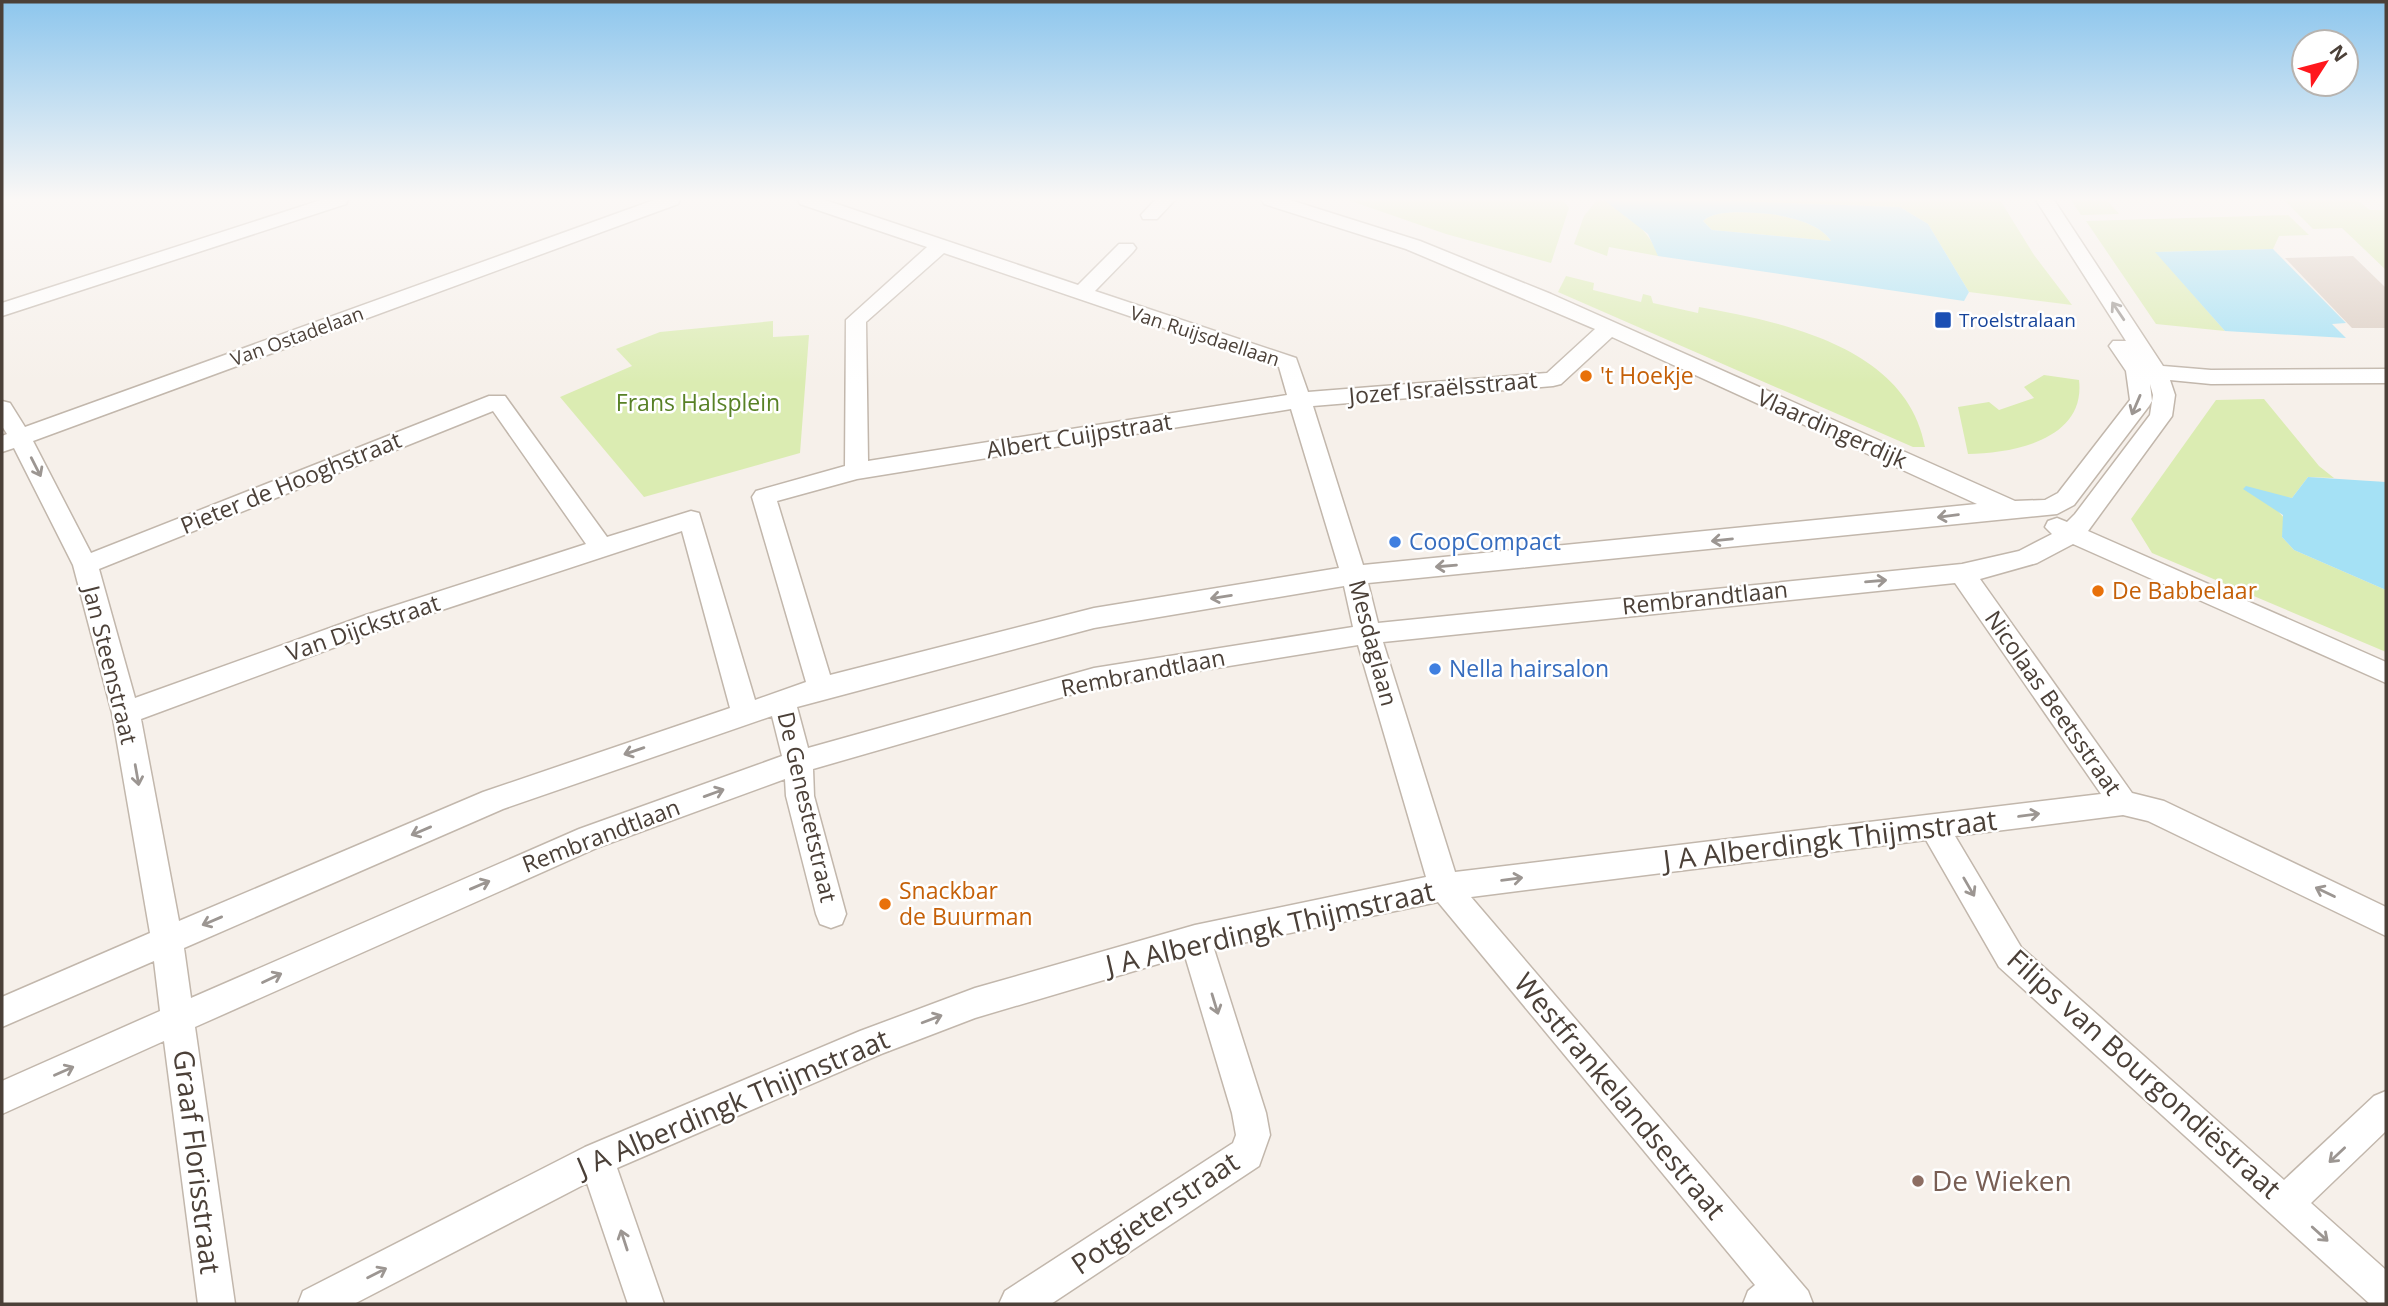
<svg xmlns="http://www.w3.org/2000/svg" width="2388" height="1306" font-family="'Open Sans',sans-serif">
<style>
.green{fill:#dbecb2}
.water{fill:#a5e1f5;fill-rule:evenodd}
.building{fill:#dbcdc2}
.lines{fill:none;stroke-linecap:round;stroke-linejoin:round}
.minor-casing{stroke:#c2b7ac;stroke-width:3}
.minor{fill:#fff;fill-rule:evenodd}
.oneway{stroke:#9c9692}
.transit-dot{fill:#1a4fb4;stroke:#fff;stroke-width:2.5}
.food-dot{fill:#e8710a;stroke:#fff;stroke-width:2.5}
.shop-dot{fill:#3f7fe0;stroke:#fff;stroke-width:2.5}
.education-dot{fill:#8d6e63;stroke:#fff;stroke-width:2.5}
.labels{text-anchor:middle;stroke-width:5;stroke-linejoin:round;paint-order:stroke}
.far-transit-label{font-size:19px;fill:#164399;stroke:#fff;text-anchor:start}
.far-street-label{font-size:19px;fill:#4b4038;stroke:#fff}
.food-label{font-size:23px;fill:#c56008;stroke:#fff;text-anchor:start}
.street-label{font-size:23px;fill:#4b4038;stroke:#fff}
.park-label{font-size:23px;fill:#588126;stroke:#fff}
.shop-label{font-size:23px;fill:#366cbe;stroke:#fff;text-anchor:start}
.near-street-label{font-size:28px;fill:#4b4038;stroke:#fff}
.near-education-label{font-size:28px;fill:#785e54;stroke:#fff;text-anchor:start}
</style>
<rect width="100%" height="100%" fill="#f6f0ea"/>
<path class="green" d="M 1348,200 L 1563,200 L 1569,208 L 1551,263 L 1446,234 Z
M 1597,200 C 1618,200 1654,236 1658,256 L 1609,247 L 1607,256 L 1574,244 L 1584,216 Z
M 1700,200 L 2000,200 L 2034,255 L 2072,305 L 1969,292 L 1928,224 L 1900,207 Z
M 2071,200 L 2107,200 L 2119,214 L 2081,215 Z
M 2284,200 L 2357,200 L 2370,210 L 2386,210 L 2386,270 L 2342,228 L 2313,229 Z
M 1771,214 C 1790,217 1821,224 1831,241 L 1712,230 L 1703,221 C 1716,208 1754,213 1771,214 Z
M 2288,215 L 2309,235 L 2279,236 L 2273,249 L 2156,252 L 2225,331 L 2156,324 L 2086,221 Z
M 1566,276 L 1594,283 L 1593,290 L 1641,302 L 1643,294 L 1651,296 L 1653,303 L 1698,313 L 1699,307 C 1783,322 1907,347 1925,447 L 1913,447 L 1558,292 Z
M 773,321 L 773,337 L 809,335 L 800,453 L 644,497 L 560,397 L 632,366 L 616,349 L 660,332 Z
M 2044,375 L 2079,380 C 2086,440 2013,453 1968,454 L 1958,407 L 1989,402 L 1999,410 L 2034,398 L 2024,387 Z
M 2264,399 L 2319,466 L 2334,478 L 2308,477 L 2292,498 L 2278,496 L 2277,510 L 2285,519 L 2282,537 L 2294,550 L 2386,590 L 2386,652 L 2152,553 L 2131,519 L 2216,400 Z"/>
<path class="water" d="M 1604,200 L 1700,200 L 1900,207 L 1928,224 L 1969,292 L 1964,301 L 1658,256 L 1648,234 ZM 1771,214 C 1790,217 1821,224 1831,241 L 1712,230 L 1703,221 C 1716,208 1754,213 1771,214 Z
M 2273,249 L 2346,323 L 2332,324 L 2346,338 L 2225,331 L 2155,252 Z
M 2308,477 L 2386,482 L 2386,590 L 2294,550 L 2282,537 L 2283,515 L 2243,489 L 2246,486 L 2292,498 Z"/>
<path class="building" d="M 2353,256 L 2386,288 L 2386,328 L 2352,328 L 2285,258 Z"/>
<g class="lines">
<g class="minor-casing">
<path id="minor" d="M 321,200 L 348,200 L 346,204 L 2,316 L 2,303 Z
M 654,200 L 680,200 L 678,204 L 33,441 L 91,553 L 489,396 L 505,396 L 607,537 L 691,511 L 699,513 L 755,700 L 806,682 L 752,497 L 756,491 L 845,466 L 846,320 L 927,247 L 800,204 L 798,200 L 825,200 L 1078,285 L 1119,244 L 1133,244 L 1136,248 L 1133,252 L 1095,291 L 1296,358 L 1308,392 L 1547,373 L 1595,329 L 1406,249 L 1264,204 L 1262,200 L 1290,200 L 1420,241 L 1551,294 L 2015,501 L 2045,500 L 2058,493 L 2130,400 L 2126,371 L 2109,346 L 2113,341 L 2126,341 L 2036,200 L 2054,200 L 2163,366 L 2211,370 L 2386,369 L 2386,383 L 2211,384 L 2170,380 L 2175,395 L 2172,416 L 2088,531 L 2386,662 L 2386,683 L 2073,544 L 2037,563 L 1980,579 L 2132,793 L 2164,801 L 2386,907 L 2386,936 L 2148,821 L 2123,815 L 1955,836 L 2021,947 L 2284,1180 L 2374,1096 L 2386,1091 L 2386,1131 L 2311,1203 L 2386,1270 L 2386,1304 L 2370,1304 L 1999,967 L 1926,840 L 1471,897 L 1808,1291 L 1813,1304 L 1743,1304 L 1748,1291 L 1755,1285 L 1438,902 L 1214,949 L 1266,1113 L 1270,1135 L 1259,1166 L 1051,1304 L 999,1304 L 1005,1291 L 1233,1143 L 1236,1135 L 1232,1113 L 1185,956 L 975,1018 L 881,1054 L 617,1168 L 664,1304 L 628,1304 L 587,1183 L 354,1304 L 298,1304 L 303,1291 L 585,1147 L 860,1031 L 975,988 L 1195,925 L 1426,877 L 1358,645 L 1094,688 L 813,769 L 814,796 L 846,914 L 842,924 L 831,928 L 820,924 L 816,914 L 786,796 L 785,779 L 599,847 L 195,1027 L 235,1304 L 198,1304 L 164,1041 L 2,1114 L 2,1081 L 160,1011 L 154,961 L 2,1027 L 2,997 L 150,933 L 112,713 L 73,565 L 14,448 L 2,452 L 2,436 L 7,434 L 2,426 L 2,401 L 10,403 L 25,427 ZM 944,253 L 1279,367 L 1287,395 L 868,461 L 866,322 ZM 1612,337 L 1977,504 L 1363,565 L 1313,406 L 1553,386 L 1561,384 ZM 2150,384 L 2153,395 L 2150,415 L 2075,514 L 2067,522 L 2057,518 L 2048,521 L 2045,527 L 2052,534 L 2019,551 L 1962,564 L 1378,623 L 1368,583 L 2057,514 L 2074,505 L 2149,406 L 2152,401 ZM 1291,409 L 1339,568 L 1094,608 L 830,675 L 777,501 L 857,479 ZM 493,411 L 586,544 L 366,615 L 135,698 L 99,569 ZM 682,531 L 730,708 L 483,792 L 179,921 L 141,719 L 384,629 ZM 1955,583 L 2101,794 L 1455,872 L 1383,642 ZM 1344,586 L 1353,627 L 1094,668 L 808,748 L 797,707 L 1094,628 ZM 772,716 L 782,756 L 579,829 L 191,998 L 184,948 L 503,809 Z
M 1155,200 L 1175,200 L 1157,219 L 1143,219 L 1141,215 Z"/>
</g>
<use href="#minor" class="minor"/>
</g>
<defs><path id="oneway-shaft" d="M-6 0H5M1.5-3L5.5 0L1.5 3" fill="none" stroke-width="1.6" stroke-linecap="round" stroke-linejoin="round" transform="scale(1.75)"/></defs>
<g class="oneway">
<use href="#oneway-shaft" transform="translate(2118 311) rotate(-124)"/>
<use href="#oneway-shaft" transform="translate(2136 405) rotate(113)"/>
<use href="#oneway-shaft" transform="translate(36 467) rotate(63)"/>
<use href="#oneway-shaft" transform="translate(1948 516) rotate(173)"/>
<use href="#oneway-shaft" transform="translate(1722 540) rotate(174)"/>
<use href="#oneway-shaft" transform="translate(1446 566) rotate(175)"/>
<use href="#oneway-shaft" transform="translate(1876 581) rotate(-5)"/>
<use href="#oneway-shaft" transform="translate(1221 597) rotate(171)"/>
<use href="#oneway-shaft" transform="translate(634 751) rotate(161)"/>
<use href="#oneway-shaft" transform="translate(137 775) rotate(80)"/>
<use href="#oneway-shaft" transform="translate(714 793) rotate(-20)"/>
<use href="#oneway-shaft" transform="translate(2029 815) rotate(-8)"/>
<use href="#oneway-shaft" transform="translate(421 831) rotate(157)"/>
<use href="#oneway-shaft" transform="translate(1512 879) rotate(-7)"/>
<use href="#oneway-shaft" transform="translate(480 885) rotate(-23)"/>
<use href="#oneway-shaft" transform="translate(1969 887) rotate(60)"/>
<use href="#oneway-shaft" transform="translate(2325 892) rotate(-154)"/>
<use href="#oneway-shaft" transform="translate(212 921) rotate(157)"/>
<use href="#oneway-shaft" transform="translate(272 978) rotate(-25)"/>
<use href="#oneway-shaft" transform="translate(1215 1004) rotate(73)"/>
<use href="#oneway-shaft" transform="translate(932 1019) rotate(-21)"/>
<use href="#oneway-shaft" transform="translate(64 1071) rotate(-24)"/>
<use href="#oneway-shaft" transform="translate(2337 1155) rotate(137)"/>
<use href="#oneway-shaft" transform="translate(2320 1234) rotate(42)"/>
<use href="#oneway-shaft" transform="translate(624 1240) rotate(-108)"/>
<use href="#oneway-shaft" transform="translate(377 1273) rotate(-27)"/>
</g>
<linearGradient id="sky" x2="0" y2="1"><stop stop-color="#8dc6ed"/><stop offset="0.52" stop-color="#fbf8f6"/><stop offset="1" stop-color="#fbf8f6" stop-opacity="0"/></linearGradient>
<rect width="2388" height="383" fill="url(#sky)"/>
<rect class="transit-dot" x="1934" y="311" width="18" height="18" rx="3.5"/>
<g class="food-dot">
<circle cx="1586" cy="376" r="7"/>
<circle cx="2098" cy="591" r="7"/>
<circle cx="885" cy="904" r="7"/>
</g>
<g class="shop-dot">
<circle cx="1395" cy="542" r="7"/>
<circle cx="1435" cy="669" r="7"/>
</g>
<circle class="education-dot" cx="1918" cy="1181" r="7"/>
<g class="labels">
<g class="far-transit-label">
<text x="1959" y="327">Troelstralaan</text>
</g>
<g class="far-street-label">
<text transform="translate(297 336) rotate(-20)" y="7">Van Ostadelaan</text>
<text transform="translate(1205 336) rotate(18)" y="7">Van Ruijsdaellaan</text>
</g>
<g class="food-label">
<text x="1600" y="384">'t Hoekje</text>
<text x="2112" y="599">De Babbelaar</text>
<text x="899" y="899">Snackbar<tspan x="899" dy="26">de Buurman</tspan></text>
</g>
<g class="street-label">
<text transform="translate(1443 388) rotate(-5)" y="8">Jozef Israëlsstraat</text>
<text transform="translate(1832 429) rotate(24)" y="8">Vlaardingerdijk</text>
<text transform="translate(1079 436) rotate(-9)" y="8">Albert Cuijpstraat</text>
<text transform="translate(291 483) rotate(-22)" y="8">Pieter de Hooghstraat</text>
<text transform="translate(1705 598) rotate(-6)" y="8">Rembrandtlaan</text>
<text transform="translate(363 628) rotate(-19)" y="8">Van Dijckstraat</text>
<text transform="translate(1373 643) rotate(75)" y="8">Mesdaglaan</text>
<text transform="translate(110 665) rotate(76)" y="8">Jan Steenstraat</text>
<text transform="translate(1143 673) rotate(-11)" y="8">Rembrandtlaan</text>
<text transform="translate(2053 703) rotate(55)" y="8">Nicolaas Beetsstraat</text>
<text transform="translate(807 807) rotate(77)" y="8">De Genestetstraat</text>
<text transform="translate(601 836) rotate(-21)" y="8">Rembrandtlaan</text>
</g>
<g class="park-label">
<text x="698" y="411">Frans Halsplein</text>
</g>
<g class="shop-label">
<text x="1409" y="550">CoopCompact</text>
<text x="1449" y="677">Nella hairsalon</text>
</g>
<g class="near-street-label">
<text transform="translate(1830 840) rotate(-7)" y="10">J A Alberdingk Thijmstraat</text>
<text transform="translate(1270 928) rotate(-13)" y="10">J A Alberdingk Thijmstraat</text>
<text transform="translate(2144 1074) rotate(42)" y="10">Filips van Bourgondiëstraat</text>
<text transform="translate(1620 1096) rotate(50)" y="10">Westfrankelandsestraat</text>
<text transform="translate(733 1103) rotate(-23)" y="10">J A Alberdingk Thijmstraat</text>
<text transform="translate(197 1162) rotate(83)" y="10">Graaf Florisstraat</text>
<text transform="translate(1155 1213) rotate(-34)" y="10">Potgieterstraat</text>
</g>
<g class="near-education-label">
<text x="1932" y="1191">De Wieken</text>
</g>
</g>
<rect width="2388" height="1306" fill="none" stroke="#4b4038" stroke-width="7"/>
<g transform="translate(2325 63) rotate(54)"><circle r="33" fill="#ffffff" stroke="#b7b3af" stroke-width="2"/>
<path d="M0-5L12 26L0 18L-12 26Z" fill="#ff181d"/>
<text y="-10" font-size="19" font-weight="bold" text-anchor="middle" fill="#4b4038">N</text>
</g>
</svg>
